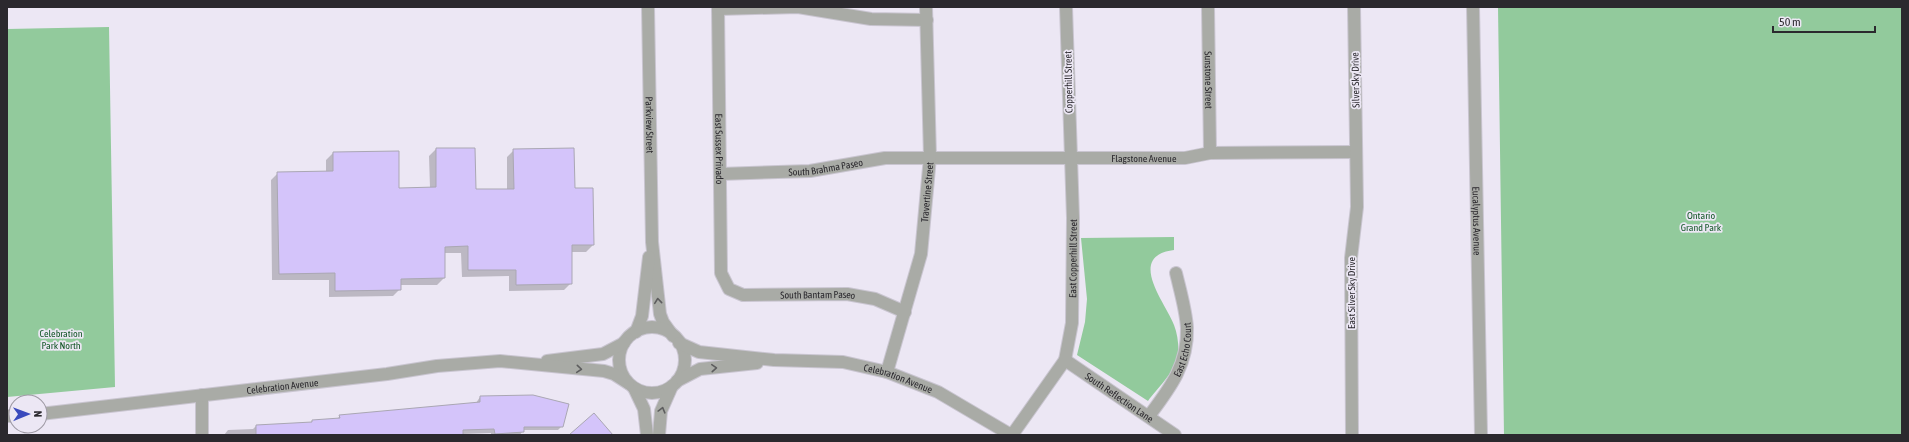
<svg xmlns="http://www.w3.org/2000/svg" width="1909" height="442" font-family="'Asap Condensed',sans-serif">
<style>
.green{fill:#92ca9c}
.shadow{fill:#0003}
.building{fill:#d4c4fa;stroke:#aaa7b3}
.lines{fill:none;stroke-linecap:round;stroke-linejoin:round}
.minor-casing{stroke:#c9c5d0;stroke-width:14}
.tertiary-casing{stroke:#c9c5d0;stroke-width:14}
.minor{stroke:#a9aba6;stroke-width:12}
.tertiary{stroke:#a9aba6;stroke-width:12}
.oneway{stroke:#5d5d5e}
.labels{text-anchor:middle;stroke-width:3.5;stroke-linejoin:round;paint-order:stroke}
.street-label{font-size:10px;fill:#2b292e;stroke:#ece7f4}
.park-label{font-size:10px;fill:#155829;stroke:#ece7f4}
</style>
<rect width="100%" height="100%" fill="#ece7f4"/>
<path class="green" d="M 1498,7 L 1902,7 L 1902,435 L 1504,435 Z
M 109,27 L 115,387 L 7,397 L 7,29 Z
M 1174,237 L 1174,250 C 1126,256 1165,302 1174,325 C 1178,335 1179,347 1178,358 C 1175,371 1156,390 1148,401 L 1077,355 L 1085,322 L 1087,299 L 1081,238 Z"/>
<path class="shadow" d="M 436,149 L 475,190 L 507,190 L 507,157 L 514,150 L 574,189 L 593,245 L 586,252 L 571,252 L 571,283 L 564,290 L 509,291 L 509,276 L 462,277 L 461,253 L 444,253 L 444,278 L 437,285 L 400,285 L 400,289 L 393,296 L 329,297 L 329,280 L 272,280 L 271,180 L 278,173 L 326,172 L 326,160 L 333,153 L 398,189 L 430,188 L 429,156 Z
M 480,397 L 562,426 L 558,430 L 523,430 L 520,435 L 491,435 L 491,433 L 462,434 L 462,435 L 224,435 L 228,430 L 253,429 L 256,426 L 310,423 L 312,421 L 337,419 L 340,416 L 476,403 Z"/>
<path class="building" d="M 436,148 L 475,148 L 476,189 L 514,189 L 513,149 L 574,148 L 575,188 L 593,188 L 594,245 L 572,245 L 572,284 L 516,285 L 516,270 L 468,270 L 468,246 L 445,247 L 445,278 L 401,279 L 401,290 L 335,291 L 335,273 L 279,274 L 277,172 L 333,171 L 333,152 L 399,151 L 399,188 L 436,187 Z
M 533,395 L 569,404 L 563,427 L 524,427 L 524,432 L 495,434 L 494,429 L 463,430 L 463,435 L 256,435 L 256,425 L 312,422 L 312,420 L 340,418 L 339,415 L 480,402 L 480,396 Z
M 594,413 L 613,435 L 569,435 Z"/>
<g class="lines">
<g class="minor-casing">
<g id="minor">
<path id="s1" d="M 718,7 L 721,273 L 729,289 L 743,295 L 847,294 L 875,299 L 905,312"/>
<path id="s2" d="M 1208,7 L 1210,153"/>
<path d="M 718,9 L 798,7 L 871,19 L 927,20"/>
<path id="s3" d="M 720,174 L 810,171 L 885,158 L 1185,158 L 1210,153 L 1356,152"/>
<path id="s4" d="M 1065,360 L 1175,435"/>
<path id="s5" d="M 887,372 L 921,254 L 930,157 L 926,7"/>
<path d="M 202,395 L 202,435"/>
<path id="s6" d="M 1149,416 C 1170,388 1188,365 1187,328 C 1186,310 1180,290 1176,273"/>
<path id="s7" d="M 1012,435 L 1065,360 L 1072,323 L 1073,218 L 1066,7"/>
<path d="M 1352,435 L 1351,258 L 1357,207 L 1354,7"/>
</g>
</g>
<g class="tertiary-casing">
<g id="tertiary">
<path id="s8" d="M 648,7 L 652,242 L 660,314 L 663,322 L 673,336"/>
<path id="s9" d="M 1473,7 L 1481,435"/>
<circle cx="652" cy="360" r="33"/>
<path d="M 636,332 L 642,316 L 649,257"/>
<path id="s10" d="M 679,343 L 699,352 L 774,360 L 843,362 L 887,372 L 938,392 L 1011,435"/>
<path d="M 547,361 L 603,354 L 624,343"/>
<path d="M 677,381 L 700,369 L 757,363"/>
<path d="M 634,388 L 644,409 L 647,435"/>
<path id="s11" d="M 40,414 L 387,374 L 437,366 L 500,361 L 604,371 L 614,374 L 628,383"/>
<path d="M 7,416 L 16,416"/>
<path d="M 659,435 L 661,411 L 672,386"/>
</g>
</g>
<use href="#minor" class="minor"/>
<use href="#tertiary" class="tertiary"/>
</g>
<defs><path id="oneway-chevron" d="M-2-3.5L2.5 0L-2 3.5" fill="none" stroke-width="1.6" stroke-linecap="round" stroke-linejoin="round"/></defs>
<g class="oneway">
<use href="#oneway-chevron" transform="translate(658 301) rotate(-96)"/>
<use href="#oneway-chevron" transform="translate(714 368) rotate(-4)"/>
<use href="#oneway-chevron" transform="translate(579 369) rotate(5)"/>
<use href="#oneway-chevron" transform="translate(662 410) rotate(-75)"/>
</g>
<g class="labels">
<g class="street-label">
<text dy="4" stroke="none"><textPath href="#s2" startOffset="73">Sunstone Street</textPath></text>
<text transform="translate(1355 80) rotate(-91)" y="4">Silver Sky Drive</text>
<text transform="translate(1068 82) rotate(-91)" y="4">Copperhill Street</text>
<text dy="4" stroke="none"><textPath href="#s8" startOffset="118">Parkview Street</textPath></text>
<text dy="4" stroke="none"><textPath href="#s1" startOffset="142">East Sussex Privado</textPath></text>
<text dy="4" stroke="none"><textPath href="#s3" startOffset="425">Flagstone Avenue</textPath></text>
<text dy="4" stroke="none"><textPath href="#s3" startOffset="106">South Brahma Paseo</textPath></text>
<text dy="4" stroke="none"><textPath href="#s5" startOffset="185">Travertine Street</textPath></text>
<text dy="4" stroke="none"><textPath href="#s9" startOffset="214">Eucalyptus Avenue</textPath></text>
<text dy="4" stroke="none"><textPath href="#s7" startOffset="194">East Copperhill Street</textPath></text>
<text transform="translate(1351 293) rotate(-90)" y="4">East Silver Sky Drive</text>
<text dy="4" stroke="none"><textPath href="#s1" startOffset="374">South Bantam Paseo</textPath></text>
<text dy="4" stroke="none"><textPath href="#s6" startOffset="76">East Echo Court</textPath></text>
<text dy="4" stroke="none"><textPath href="#s10" startOffset="224">Celebration Avenue</textPath></text>
<text dy="4" stroke="none"><textPath href="#s11" startOffset="244">Celebration Avenue</textPath></text>
<text dy="4" stroke="none"><textPath href="#s4" startOffset="66">South Reflection Lane</textPath></text>
</g>
<g class="park-label">
<text x="1701" y="219">Ontario<tspan x="1701" dy="12">Grand Park</tspan></text>
<text x="61" y="337">Celebration<tspan x="61" dy="12">Park North</tspan></text>
</g>
</g>
<rect width="1909" height="442" fill="none" stroke="#2b292e" stroke-width="16"/>
<g transform="translate(28 414) rotate(89)"><circle r="19" fill="#ece7f4" stroke="#9f9ba5"/>
<path d="M0-3L7 15L0 10L-7 15Z" fill="#3a4abd"/>
<text y="-6" font-size="11" font-weight="bold" text-anchor="middle" fill="#2b292e">N</text>
</g>
<path d="M1773 26v6h102v-6" fill="none" stroke="#2b292e" stroke-width="2"/>
<text x="1779" y="26" font-size="12" fill="#2b292e" stroke="#ece7f4" stroke-width="3" paint-order="stroke">50 m</text>
</svg>
